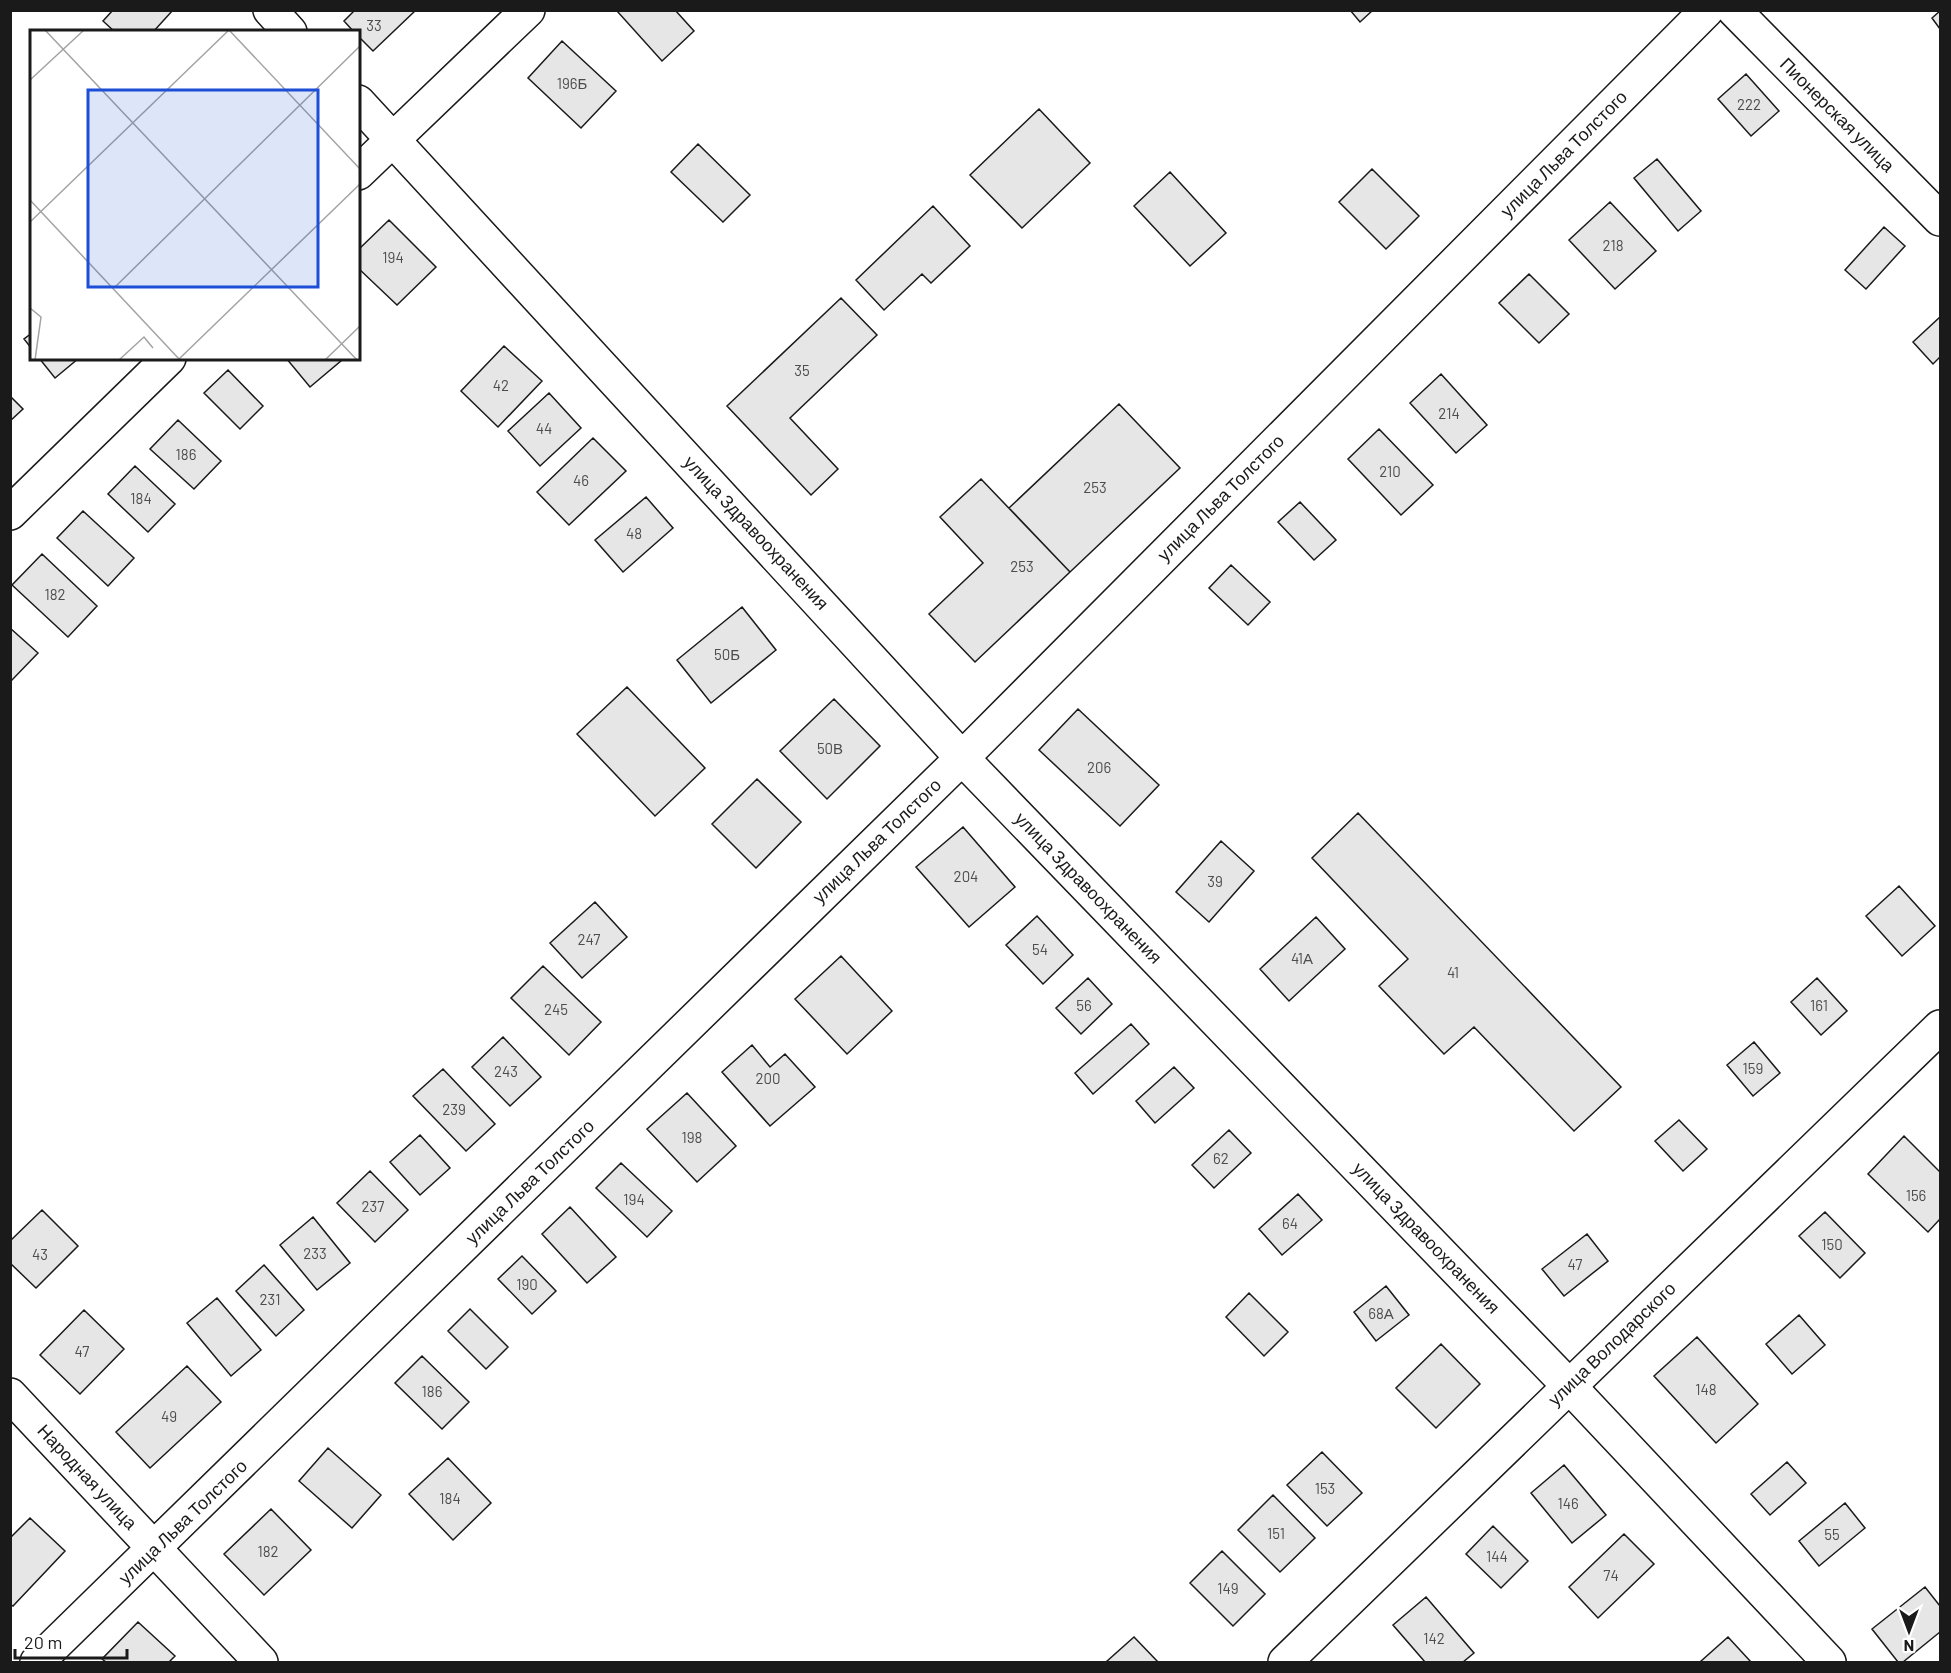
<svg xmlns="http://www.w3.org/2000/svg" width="1951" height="1673" font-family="Barlow,sans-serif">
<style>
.building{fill:#e6e6e6;stroke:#1a1a1a;stroke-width:1.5}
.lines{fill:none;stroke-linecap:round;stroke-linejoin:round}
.street-casing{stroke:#1a1a1a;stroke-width:36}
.secondary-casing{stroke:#1a1a1a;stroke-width:36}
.street{stroke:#fff;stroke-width:33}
.secondary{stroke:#fff;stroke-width:33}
.labels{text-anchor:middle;stroke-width:4.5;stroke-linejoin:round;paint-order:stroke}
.number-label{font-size:15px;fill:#4d4d4d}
.street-label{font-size:18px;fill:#1a1a1a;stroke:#fff}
.inset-road{fill:none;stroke:#a3a3a3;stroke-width:1.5}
.view{fill:#1d4ed8;fill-opacity:0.15;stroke:#1d4ed8;stroke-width:3}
.inset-edge{fill:none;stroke:#1a1a1a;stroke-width:3}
</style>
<rect width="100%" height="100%" fill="#fff"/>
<path class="building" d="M 113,10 L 173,10 L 153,32 L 115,32 L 103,21 Z
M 355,10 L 416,10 L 373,51 L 358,36 L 358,32 L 354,32 L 344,21 Z
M 675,10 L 694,31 L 662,61 L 617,11 Z
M 1350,10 L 1373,10 L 1360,22 Z
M 1940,11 L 1940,29 L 1932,18 Z
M 562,41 L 616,91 L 581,128 L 528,78 Z
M 1746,74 L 1779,111 L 1751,136 L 1718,99 Z
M 1039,109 L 1090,163 L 1022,228 L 970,175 Z
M 698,144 L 750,195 L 723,222 L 671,172 Z
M 1657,159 L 1701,211 L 1678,231 L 1634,178 Z
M 1372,169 L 1419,216 L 1386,249 L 1339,202 Z
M 1170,172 L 1226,233 L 1190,266 L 1134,206 Z
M 1610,202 L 1656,251 L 1615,289 L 1569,240 Z
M 933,206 L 970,246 L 931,283 L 922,274 L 884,310 L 856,280 Z
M 389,220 L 436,267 L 397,305 L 358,268 L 358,250 Z
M 1884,227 L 1905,246 L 1866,289 L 1845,270 Z
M 1529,274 L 1569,314 L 1539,343 L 1499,303 Z
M 841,298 L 877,335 L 790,418 L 838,469 L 811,495 L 727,406 Z
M 1940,317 L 1940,357 L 1933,364 L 1913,342 Z
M 32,333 L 32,349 L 24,339 Z
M 504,346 L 542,381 L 498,427 L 461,391 Z
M 39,358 L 79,358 L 55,378 Z
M 286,358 L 341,358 L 342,360 L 310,387 Z
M 228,370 L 263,406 L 240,429 L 204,393 Z
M 1441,374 L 1487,425 L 1456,453 L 1410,403 Z
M 549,393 L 581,428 L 540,466 L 508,431 Z
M 10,396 L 23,409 L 10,421 Z
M 1119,404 L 1180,468 L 1070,572 L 1009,508 Z
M 178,420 L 221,461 L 194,489 L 150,449 Z
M 1379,429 L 1433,485 L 1401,515 L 1348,459 Z
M 593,438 L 626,471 L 569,525 L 537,492 Z
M 135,466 L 175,504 L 148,532 L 108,494 Z
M 981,479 L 1070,572 L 975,662 L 929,614 L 983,563 L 940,517 Z
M 646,497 L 673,528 L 623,572 L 595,540 Z
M 1300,502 L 1336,540 L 1314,560 L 1278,522 Z
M 83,511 L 134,558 L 108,586 L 57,538 Z
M 42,554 L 97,606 L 68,637 L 12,585 Z
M 1231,565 L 1270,602 L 1248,625 L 1209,588 Z
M 742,607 L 776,650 L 711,703 L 677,660 Z
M 10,628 L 38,653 L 12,680 L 10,678 Z
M 627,687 L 705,768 L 655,816 L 577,734 Z
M 834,699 L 880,746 L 827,799 L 780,751 Z
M 1078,709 L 1159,785 L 1120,826 L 1039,750 Z
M 757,779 L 801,822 L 756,868 L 712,824 Z
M 1358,813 L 1621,1087 L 1574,1131 L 1474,1027 L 1444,1054 L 1379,986 L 1408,959 L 1312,858 Z
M 963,827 L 1015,887 L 969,927 L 916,867 Z
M 1221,841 L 1254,871 L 1209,922 L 1176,892 Z
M 1899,886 L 1935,926 L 1902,956 L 1866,916 Z
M 595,902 L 627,937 L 582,978 L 550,943 Z
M 1037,916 L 1073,955 L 1043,984 L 1006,945 Z
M 1316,917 L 1345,949 L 1289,1001 L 1260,969 Z
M 841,956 L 892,1011 L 847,1054 L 795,999 Z
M 543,966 L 601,1022 L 569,1055 L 511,998 Z
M 1088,978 L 1112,1004 L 1081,1034 L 1056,1008 Z
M 1817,978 L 1847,1011 L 1821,1035 L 1791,1002 Z
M 1131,1024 L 1149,1044 L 1093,1094 L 1075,1073 Z
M 503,1037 L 541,1077 L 510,1106 L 472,1067 Z
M 1754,1042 L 1780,1073 L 1753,1096 L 1727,1065 Z
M 752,1045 L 770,1067 L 785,1054 L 815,1087 L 770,1126 L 722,1072 Z
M 1174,1067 L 1194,1088 L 1155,1123 L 1136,1101 Z
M 443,1069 L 495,1124 L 466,1151 L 413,1096 Z
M 687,1093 L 736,1146 L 697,1182 L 647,1129 Z
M 1679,1120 L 1707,1149 L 1683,1171 L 1655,1141 Z
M 1229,1130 L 1251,1153 L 1214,1188 L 1192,1165 Z
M 420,1135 L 450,1168 L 420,1195 L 390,1162 Z
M 1904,1136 L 1940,1172 L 1940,1219 L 1928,1232 L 1868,1174 Z
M 621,1163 L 672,1211 L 647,1237 L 596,1188 Z
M 370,1171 L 408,1210 L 375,1242 L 337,1203 Z
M 1298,1194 L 1322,1220 L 1282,1255 L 1259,1229 Z
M 570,1207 L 616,1257 L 587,1283 L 542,1234 Z
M 42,1210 L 78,1246 L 36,1288 L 10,1263 L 10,1241 Z
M 1825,1212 L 1865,1253 L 1840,1278 L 1799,1236 Z
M 313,1217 L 350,1263 L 317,1290 L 280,1245 Z
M 1587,1234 L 1608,1261 L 1564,1296 L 1542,1269 Z
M 522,1256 L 556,1291 L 532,1314 L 498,1279 Z
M 264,1265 L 304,1310 L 276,1336 L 236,1291 Z
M 1386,1286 L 1409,1315 L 1376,1341 L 1354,1312 Z
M 1249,1293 L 1288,1332 L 1264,1356 L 1226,1317 Z
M 217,1298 L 261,1350 L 231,1376 L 187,1323 Z
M 470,1309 L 508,1347 L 486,1369 L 448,1331 Z
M 84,1310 L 124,1349 L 80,1394 L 40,1355 Z
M 1799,1315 L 1825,1345 L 1792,1374 L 1766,1344 Z
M 1697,1337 L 1758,1404 L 1716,1443 L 1654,1376 Z
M 1441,1344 L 1480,1384 L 1436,1428 L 1396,1388 Z
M 422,1356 L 469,1402 L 442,1429 L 395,1383 Z
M 187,1366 L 221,1402 L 150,1468 L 116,1432 Z
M 328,1448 L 381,1495 L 352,1528 L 299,1481 Z
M 1322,1452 L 1362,1493 L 1327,1526 L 1287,1485 Z
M 448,1458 L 491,1503 L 453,1540 L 409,1494 Z
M 1787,1462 L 1806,1483 L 1770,1515 L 1751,1494 Z
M 1564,1465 L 1606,1515 L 1572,1543 L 1531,1493 Z
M 1273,1495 L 1315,1538 L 1280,1572 L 1238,1530 Z
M 1845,1503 L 1865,1528 L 1819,1566 L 1799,1541 Z
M 271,1509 L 311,1550 L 264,1595 L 224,1554 Z
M 30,1518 L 65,1551 L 13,1606 L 10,1604 L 10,1538 Z
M 1493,1526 L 1528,1561 L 1501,1588 L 1466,1554 Z
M 1624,1534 L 1654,1564 L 1598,1618 L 1569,1587 Z
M 1222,1551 L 1265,1594 L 1233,1626 L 1190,1583 Z
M 1925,1587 L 1940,1606 L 1940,1632 L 1903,1662 L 1898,1662 L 1872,1629 Z
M 1426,1597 L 1474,1653 L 1463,1662 L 1425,1662 L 1393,1625 Z
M 138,1622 L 175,1656 L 169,1662 L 106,1662 L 102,1659 Z
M 1134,1637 L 1158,1662 L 1106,1662 Z
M 1728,1637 L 1751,1662 L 1700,1662 Z"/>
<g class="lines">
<g class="street-casing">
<path id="street" d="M 270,10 L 290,32
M 1734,10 L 1940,219
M 358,102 L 962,758 L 1569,1386 L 1829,1662
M 358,173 L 528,10
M 10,513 L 169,358
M 10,1395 L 261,1662
M 37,1662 L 962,758 L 1707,10"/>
</g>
<g class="secondary-casing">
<path id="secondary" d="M 1285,1662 L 1940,1027"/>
</g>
<use href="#street" class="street"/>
<use href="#secondary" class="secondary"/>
</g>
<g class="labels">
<g class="number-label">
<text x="374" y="31">33</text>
<text x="572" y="89">196Б</text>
<text x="1749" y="110">222</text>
<text x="1613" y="251">218</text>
<text x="393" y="263">194</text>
<text x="802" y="376">35</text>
<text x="501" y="391">42</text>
<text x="1449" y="419">214</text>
<text x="544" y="434">44</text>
<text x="186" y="460">186</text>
<text x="1390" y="477">210</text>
<text x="581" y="486">46</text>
<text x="1095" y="493">253</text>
<text x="141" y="504">184</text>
<text x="634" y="539">48</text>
<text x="1022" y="572">253</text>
<text x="55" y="600">182</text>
<text x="727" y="660">50Б</text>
<text x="830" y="754">50В</text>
<text x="1099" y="773">206</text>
<text x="966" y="882">204</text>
<text x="1215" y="887">39</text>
<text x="589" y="945">247</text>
<text x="1040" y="955">54</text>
<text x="1302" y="964">41А</text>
<text x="1453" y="978">41</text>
<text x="1084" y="1011">56</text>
<text x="1819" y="1011">161</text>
<text x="556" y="1015">245</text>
<text x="1753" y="1074">159</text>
<text x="506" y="1077">243</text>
<text x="768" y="1084">200</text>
<text x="454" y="1115">239</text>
<text x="692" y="1143">198</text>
<text x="1221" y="1164">62</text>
<text x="1916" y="1201">156</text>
<text x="634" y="1205">194</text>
<text x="373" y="1212">237</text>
<text x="1290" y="1229">64</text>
<text x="1832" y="1250">150</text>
<text x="315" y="1259">233</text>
<text x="40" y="1260">43</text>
<text x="1575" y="1270">47</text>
<text x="527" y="1290">190</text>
<text x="270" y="1305">231</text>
<text x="1381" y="1319">68А</text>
<text x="82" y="1357">47</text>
<text x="1706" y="1395">148</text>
<text x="432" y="1397">186</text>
<text x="169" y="1422">49</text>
<text x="1325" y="1494">153</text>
<text x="450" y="1504">184</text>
<text x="1568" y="1509">146</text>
<text x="1276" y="1539">151</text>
<text x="1832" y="1540">55</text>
<text x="268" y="1557">182</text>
<text x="1497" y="1562">144</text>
<text x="1611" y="1581">74</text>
<text x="1228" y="1594">149</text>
<text x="1434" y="1644">142</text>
</g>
<g class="street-label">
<text transform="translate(1837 115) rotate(45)" y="6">Пионерская улица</text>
<text transform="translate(1564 154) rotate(-45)" y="6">улица Льва Толстого</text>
<text transform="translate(1221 498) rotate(-45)" y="6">улица Льва Толстого</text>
<text transform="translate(756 533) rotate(47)" y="6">улица Здравоохранения</text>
<text transform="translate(877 841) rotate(-44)" y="6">улица Льва Толстого</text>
<text transform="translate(1088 888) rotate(46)" y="6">улица Здравоохранения</text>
<text transform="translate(530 1182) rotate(-44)" y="6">улица Льва Толстого</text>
<text transform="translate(1426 1238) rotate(46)" y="6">улица Здравоохранения</text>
<text transform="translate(1612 1344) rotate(-44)" y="6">улица Володарского</text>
<text transform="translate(87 1477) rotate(47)" y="6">Народная улица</text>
<text transform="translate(183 1522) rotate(-44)" y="6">улица Льва Толстого</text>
</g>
</g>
<g transform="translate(30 30)">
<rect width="330" height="330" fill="#fff"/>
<path class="inset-road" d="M 15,0 L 327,330M 199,0 L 330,139M 0,50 L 54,0M 0,170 L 150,330M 0,192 L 199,0M 85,257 L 330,16M 0,278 L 11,287 L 5,330M 89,330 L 114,307 L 123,318M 148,330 L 330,154M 295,330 L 330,296"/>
<path class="view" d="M 58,60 L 288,60 L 288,257 L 58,257 Z"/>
<rect width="330" height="330" class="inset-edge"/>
</g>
<rect width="1951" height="1673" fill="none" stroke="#1a1a1a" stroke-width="24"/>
<g transform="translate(1909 1631) rotate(180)" stroke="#ffffff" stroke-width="4.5" paint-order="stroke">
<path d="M0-4.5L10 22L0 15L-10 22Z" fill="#1a1a1a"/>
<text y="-9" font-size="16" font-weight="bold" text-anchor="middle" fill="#1a1a1a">N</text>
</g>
<path d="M15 1649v9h112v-9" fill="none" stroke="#1a1a1a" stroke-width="3"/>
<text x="24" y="1649" font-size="18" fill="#1a1a1a" stroke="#ffffff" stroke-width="4.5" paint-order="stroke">20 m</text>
</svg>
